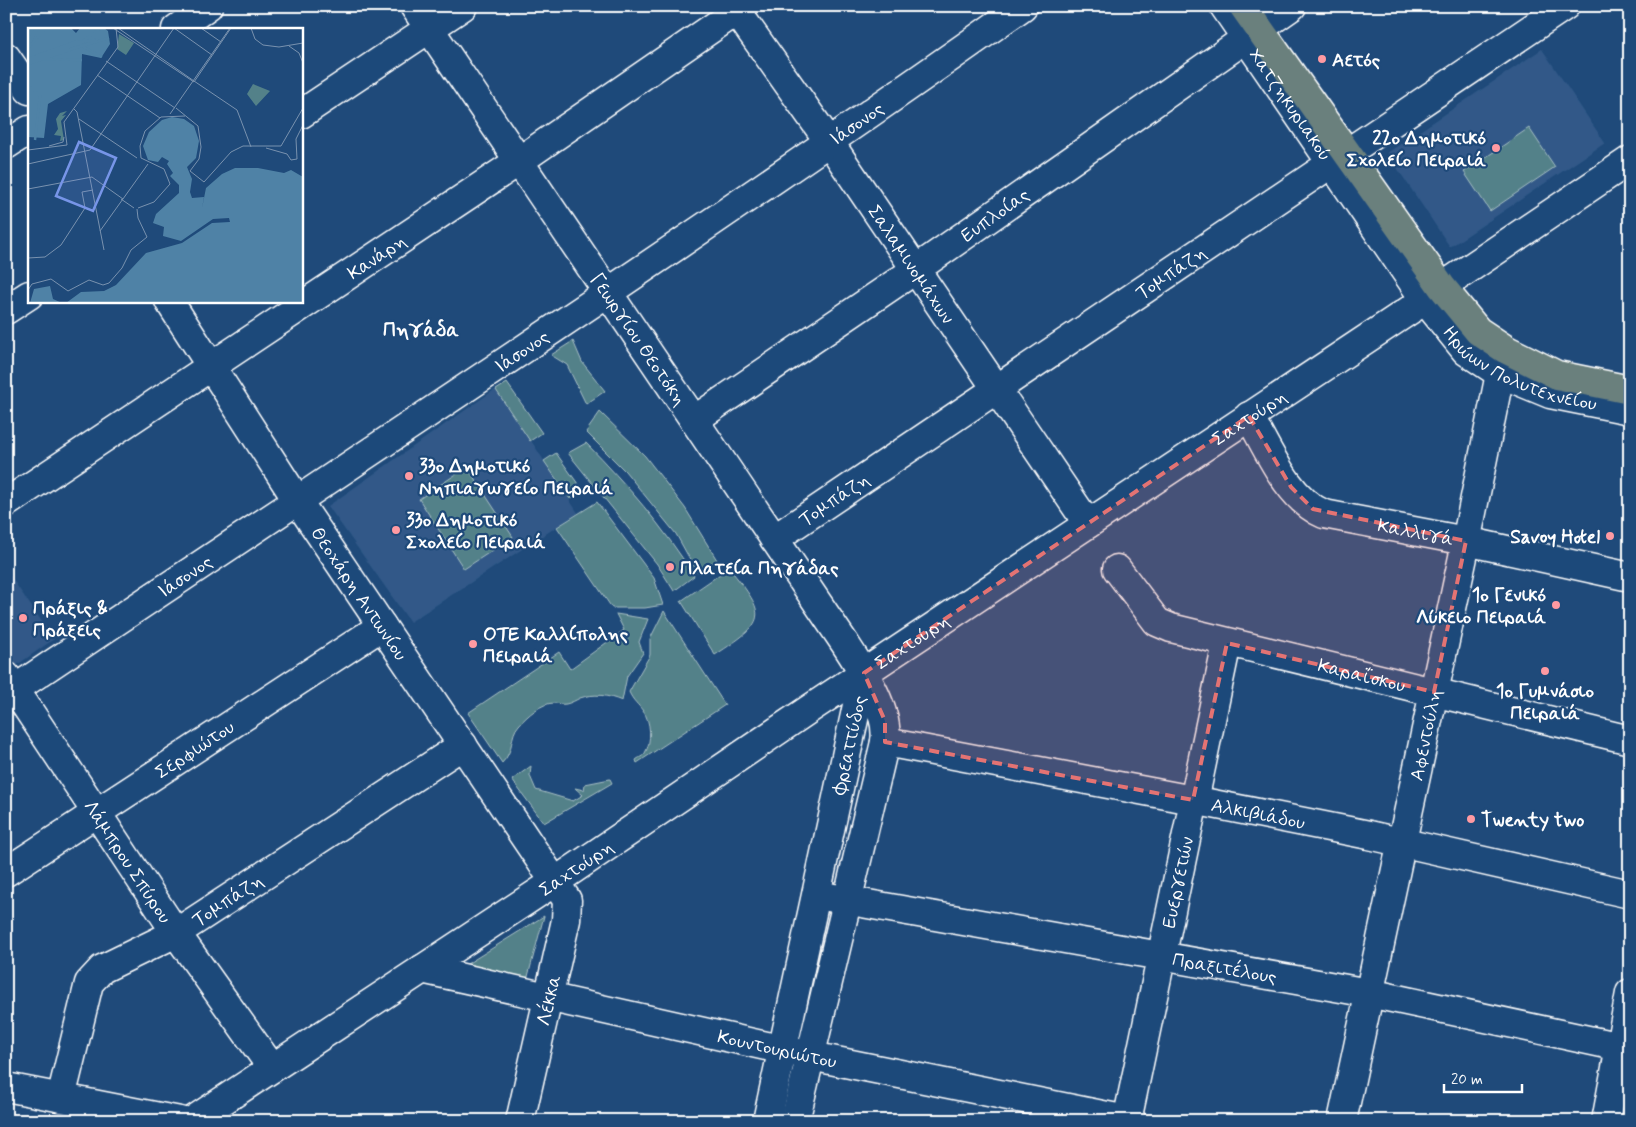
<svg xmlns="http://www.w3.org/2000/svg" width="1636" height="1127" font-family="Mynerve,sans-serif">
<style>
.built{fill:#305988}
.green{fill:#538189;stroke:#a9c0c4}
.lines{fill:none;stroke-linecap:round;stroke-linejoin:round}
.minor-casing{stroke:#fff;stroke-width:31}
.major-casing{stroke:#fff;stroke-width:31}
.minor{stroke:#1f4a7a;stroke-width:28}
.major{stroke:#6a807d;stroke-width:28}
.marked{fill:#e47373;fill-opacity:0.2;stroke:#e47373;stroke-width:4;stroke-dasharray:10 6;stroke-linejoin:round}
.poi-dot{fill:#ff9aa2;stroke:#1f4a7a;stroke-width:2}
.labels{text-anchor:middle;stroke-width:4.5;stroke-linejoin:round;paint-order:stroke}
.poi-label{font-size:19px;font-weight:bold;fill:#fff;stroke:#1f4a7a;text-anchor:start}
.street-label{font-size:19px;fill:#fff;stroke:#1f4a7a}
.neighbourhood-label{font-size:20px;font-weight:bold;fill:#fff;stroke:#1f4a7a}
.inset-river{fill:none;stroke:#4f82a6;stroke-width:2.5}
.inset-road{fill:none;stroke:#7992af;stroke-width:1}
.view{fill:#7795e8;fill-opacity:0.15;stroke:#7795e8;stroke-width:2.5}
.inset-edge{fill:none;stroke:#fff;stroke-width:2.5}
</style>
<rect width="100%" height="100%" fill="#1f4a7a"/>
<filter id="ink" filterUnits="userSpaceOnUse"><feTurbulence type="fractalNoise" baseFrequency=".02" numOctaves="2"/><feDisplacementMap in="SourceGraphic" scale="10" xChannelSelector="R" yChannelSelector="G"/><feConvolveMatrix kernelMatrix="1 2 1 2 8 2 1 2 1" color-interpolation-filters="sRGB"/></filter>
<g filter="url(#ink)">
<path class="built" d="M 1542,49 L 1605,143 L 1450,247 L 1387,153 Z
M 497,388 L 578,513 L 410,622 L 328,506 Z
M 6,570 L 54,639 L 17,665 L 6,649 Z"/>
<path class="green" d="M 1529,128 L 1555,167 L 1490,211 L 1464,172 Z
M 573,341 L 582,362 L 605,391 L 586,404 L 567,365 L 551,355 Z
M 507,383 L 542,433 L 530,441 L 496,390 Z
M 600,412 L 645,456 L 685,508 L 717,560 L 697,572 L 676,534 L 625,471 L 586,432 Z
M 586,443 C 627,485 663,526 694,576 L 674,591 L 657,564 L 568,453 Z
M 556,453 L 583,491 L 570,499 L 544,461 Z
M 467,467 L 513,537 L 464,569 L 419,499 Z
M 597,502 L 654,578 L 663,605 L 645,608 L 612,608 L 557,527 Z
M 729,568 C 769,617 767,621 715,655 L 681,601 Z
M 664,611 L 725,705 L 637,763 L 636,760 C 638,758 644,756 645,753 C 652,742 651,721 643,711 C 638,704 633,701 629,692 L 650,655 L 650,639 Z
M 616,614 L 648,619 L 639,642 L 643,653 L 627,676 L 622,701 C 607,695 595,693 580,698 C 576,700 571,703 566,704 C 562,705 558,703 554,703 C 541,703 527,716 519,725 C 509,736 515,750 502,763 L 468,713 L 559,652 L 570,669 L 624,630 Z
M 531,766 L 530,776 L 536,790 L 573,801 L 583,795 L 575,788 L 584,790 L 585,784 L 610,779 L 612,783 L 544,823 L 512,780 Z
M 544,916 L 526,984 L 459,969 Z"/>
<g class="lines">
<g class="minor-casing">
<g id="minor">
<path id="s1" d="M 414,6 L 844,642 C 861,668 890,710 885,742 L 795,1121"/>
<path id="s2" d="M 733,6 L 830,143 L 1088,524"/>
<path id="s3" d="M 1224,6 L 1425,300 L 1466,351 L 1499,373 L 1550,394 L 1630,410"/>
<path d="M 176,29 L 208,6"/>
<path d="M 6,57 L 29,90"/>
<path d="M 301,114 L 463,6"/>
<path d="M 6,145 L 29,130"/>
<path id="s4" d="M 169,301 L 297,500 L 567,900 L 566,920 L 520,1121"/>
<path d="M 6,310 L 29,295"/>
<path id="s5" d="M 1249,416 C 1268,449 1288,499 1324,514 L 1466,541 L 1630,577"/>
<path id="s6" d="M 694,420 L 915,270 L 1292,6"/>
<path id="s7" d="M 6,503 L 519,161 L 744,6"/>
<path id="s8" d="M 774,539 L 1565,6"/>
<path id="s9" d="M 1117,569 L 1157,622 L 1171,628 L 1630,740"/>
<path id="s10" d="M 6,676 L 176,933 L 272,1068"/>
<path id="s11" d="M 15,689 C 352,463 692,241 1023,6"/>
<path id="s12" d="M 885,742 L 1193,800 L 1369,835 L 1630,894"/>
<path id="s13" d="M 6,872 L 382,626"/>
<path id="s14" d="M 817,895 L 1369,993 L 1630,1049"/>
<path id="s15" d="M 422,969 L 811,1056 L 1132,1121"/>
<path d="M 6,1087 L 180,1121"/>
<path id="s16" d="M 61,1098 L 89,983 L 102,969 L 176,933 L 463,745"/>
<path id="s17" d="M 192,1121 L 556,881 L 811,708 L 1425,300 L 1442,287 L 1630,160"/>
<path id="s18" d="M 767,1121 L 864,673"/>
<path id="s19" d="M 1127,1121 L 1227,643"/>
<path id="s20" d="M 1342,1121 L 1463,557 L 1505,349"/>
<path d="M 1606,1121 L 1630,993"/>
</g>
</g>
<g class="major-casing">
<path id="major" d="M 1243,6 L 1442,287 L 1478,331 L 1505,349 L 1557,375 L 1630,390"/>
</g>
<use href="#minor" class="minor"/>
<use href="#major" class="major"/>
</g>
</g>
<path class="marked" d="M 1249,416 L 1291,487 L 1313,509 L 1466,541 L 1434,692 L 1227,643 L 1193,800 L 885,742 L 885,721 L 864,673 Z"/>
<g class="poi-dot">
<circle cx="1322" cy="59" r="5"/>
<circle cx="1496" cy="148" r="5"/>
<circle cx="409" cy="476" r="5"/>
<circle cx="396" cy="530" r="5"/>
<circle cx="1610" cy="536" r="5"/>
<circle cx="670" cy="567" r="5"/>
<circle cx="1556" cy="605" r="5"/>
<circle cx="23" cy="618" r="5"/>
<circle cx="473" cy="644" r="5"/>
<circle cx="1545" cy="671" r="5"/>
<circle cx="1471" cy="819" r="5"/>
</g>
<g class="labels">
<g class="poi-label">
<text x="1332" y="66">Αετός</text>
<text x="1486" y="144" text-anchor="end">22ο Δημοτικό<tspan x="1486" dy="22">Σχολείο Πειραιά</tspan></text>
<text x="419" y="472">33ο Δημοτικό<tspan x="419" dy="22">Νηπιαγωγείο Πειραιά</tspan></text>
<text x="406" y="526">33ο Δημοτικό<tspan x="406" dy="22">Σχολείο Πειραιά</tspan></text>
<text x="1600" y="543" text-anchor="end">Savoy Hotel</text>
<text x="680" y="574">Πλατεία Πηγάδας</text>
<text x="1546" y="601" text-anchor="end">1ο Γενικό<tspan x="1546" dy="22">Λύκειο Πειραιά</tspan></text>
<text x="33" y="614">Πράξις &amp;<tspan x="33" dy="22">Πράξεις</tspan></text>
<text x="483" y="640">ΟΤΕ Καλλίπολης<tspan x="483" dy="22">Πειραιά</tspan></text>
<text x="1545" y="697" text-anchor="middle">1ο Γυμνάσιο<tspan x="1545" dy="22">Πειραιά</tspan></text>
<text x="1481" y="826">Twenty two</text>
</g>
<g class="street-label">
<text dy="7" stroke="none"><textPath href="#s3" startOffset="119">Χατζηκυριακού</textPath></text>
<text dy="7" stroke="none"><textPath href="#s11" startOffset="1014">Ιάσονος</textPath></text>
<text dy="7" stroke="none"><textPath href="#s6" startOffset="364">Ευπλοίας</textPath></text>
<text dy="7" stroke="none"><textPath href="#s7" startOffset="445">Κανάρη</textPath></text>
<text dy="7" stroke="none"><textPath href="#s2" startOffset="314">Σαλαμινομάχων</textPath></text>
<text dy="7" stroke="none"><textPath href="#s8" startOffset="478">Τομπάζη</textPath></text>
<text dy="7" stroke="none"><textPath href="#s1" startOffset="402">Γεωργίου Θεοτόκη</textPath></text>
<text dy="7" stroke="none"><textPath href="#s11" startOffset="609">Ιάσονος</textPath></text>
<text dy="7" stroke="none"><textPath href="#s3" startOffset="478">Ηρώων Πολυτεχνείου</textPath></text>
<text dy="7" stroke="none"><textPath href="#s17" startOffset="1270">Σαχτούρη</textPath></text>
<text dy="7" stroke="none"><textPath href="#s8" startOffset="72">Τομπάζη</textPath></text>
<text dy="7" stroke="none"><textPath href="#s5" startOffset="219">Καλλιγά</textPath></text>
<text dy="7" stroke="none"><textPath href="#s11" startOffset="204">Ιάσονος</textPath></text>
<text dy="7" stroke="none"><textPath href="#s4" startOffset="349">Θεοχάρη Αντωνίου</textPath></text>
<text dy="7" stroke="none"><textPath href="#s17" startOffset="865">Σαχτούρη</textPath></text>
<text dy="7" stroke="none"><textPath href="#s9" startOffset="278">Καραΐσκου</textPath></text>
<text dy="7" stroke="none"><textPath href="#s20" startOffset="395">Αφεντούλη</textPath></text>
<text dy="7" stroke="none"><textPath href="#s18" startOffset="385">Φρεαττύδος</textPath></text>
<text dy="7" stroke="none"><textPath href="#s13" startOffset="225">Σερφιώτου</textPath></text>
<text dy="7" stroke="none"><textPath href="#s12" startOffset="380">Αλκιβιάδου</textPath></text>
<text dy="7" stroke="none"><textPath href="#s10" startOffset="222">Λάμπρου Σπύρου</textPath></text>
<text dy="7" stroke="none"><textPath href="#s17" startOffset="460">Σαχτούρη</textPath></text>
<text dy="7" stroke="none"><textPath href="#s19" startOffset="244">Ευεργετών</textPath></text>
<text dy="7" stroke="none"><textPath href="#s16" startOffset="281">Τομπάζη</textPath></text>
<text dy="7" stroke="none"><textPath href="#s14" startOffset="414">Πραξιτέλους</textPath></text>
<text transform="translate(548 1000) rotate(-77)" y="7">Λέκκα</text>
<text dy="7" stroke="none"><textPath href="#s15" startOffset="364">Κουντουριώτου</textPath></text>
</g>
<g class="neighbourhood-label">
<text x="421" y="336">Πηγάδα</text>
</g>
</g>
<g transform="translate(28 28)">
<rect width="275" height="275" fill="#1f4a7a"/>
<path d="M 91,6 L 106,15 L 98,27 L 89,21 ZM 225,56 L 242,63 L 228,78 L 219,66 ZM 39,83 L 34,88 L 38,87 L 33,93 L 36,112 L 32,113 L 33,108 L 26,107 L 30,101 L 28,91 L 32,85 Z" fill="#538189"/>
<path d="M 0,0 L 43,0 L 48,5 L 52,0 L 76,0 L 80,3 L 82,16 L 73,30 L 54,26 L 53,57 L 20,76 L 16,110 L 0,109 ZM 144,89 L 156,91 L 166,98 L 171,113 L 168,130 L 159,139 L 164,151 L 162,164 L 164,170 L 176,169 L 174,180 L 178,160 L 194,146 L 207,140 L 230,140 L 256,145 L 263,142 L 275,149 L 275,275 L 38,275 L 53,264 L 76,263 L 88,257 L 118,225 L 154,215 L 184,195 L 202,194 L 201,190 L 185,191 L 153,213 L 135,208 L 136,199 L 125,195 L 128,186 L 151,165 L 151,157 L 142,148 L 145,145 L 139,136 L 141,133 L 134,129 L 130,134 L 120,132 L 115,118 L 121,104 L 134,92 ZM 22,258 L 25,271 L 34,275 L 2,275 L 6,261 Z" fill="#4f82a6"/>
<path class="inset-river" d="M 55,13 L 73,0M 0,15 L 8,0M 0,17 L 10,0M 52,17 L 74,29M 0,20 L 18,0M 0,31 L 50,13M 12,31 L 54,32M 0,32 L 51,14 L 68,12M 0,33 L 56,14M 0,34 L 81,10M 0,36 L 53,18M 0,58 L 12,68 L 7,112"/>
<path class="inset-road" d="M 85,0 L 166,54 L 203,0M 90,0 L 166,53M 146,0 L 184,27M 173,0 L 193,14M 223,0 L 227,11 L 235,17 L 251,19 L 275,15M 261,18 L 271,25 L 275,35M 78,33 L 147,80M 69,47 L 132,90M 166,53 L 209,82 L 223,119M 148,80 L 170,98 L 173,119 L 171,131 L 162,143 L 176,154 L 203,124 L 215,118 L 253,118 L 275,80M 46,81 L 49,84 L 76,222M 142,86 L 202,0M 51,91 L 109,130M 21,118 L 35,114 L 36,109M 238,120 L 259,126 L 263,132 L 269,131 L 268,111 L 275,97M 0,122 L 39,117 L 36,94 L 90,19 L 88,0M 0,136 L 62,122 L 146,0M 0,161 L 64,149 L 95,171M 93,171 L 106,180M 110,180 L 126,174 L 142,156 L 136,141 L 113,130 L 112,118 L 117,103 L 133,89 L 157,88M 72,203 L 120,136M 0,230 L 17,229 L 33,217 L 57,180 L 54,164 L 65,162M 0,262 L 4,256 L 23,251 L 40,263 L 61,252 L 75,257 L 81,255 L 94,240 L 103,222 L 119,209 L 110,190 L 109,181"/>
<path class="view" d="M 51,114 L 88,130 L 65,183 L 28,168 Z"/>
<rect width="275" height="275" class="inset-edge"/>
</g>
<rect width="1636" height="1127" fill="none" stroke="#1f4a7a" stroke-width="25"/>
<rect x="12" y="12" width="1611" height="1102" fill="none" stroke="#fff" stroke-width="2" filter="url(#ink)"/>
<path d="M1444 1084v8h78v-8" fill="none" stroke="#ffffff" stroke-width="2.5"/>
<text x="1451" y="1084" font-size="15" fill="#ffffff" stroke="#1f4a7a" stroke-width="4" paint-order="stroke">20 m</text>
</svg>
